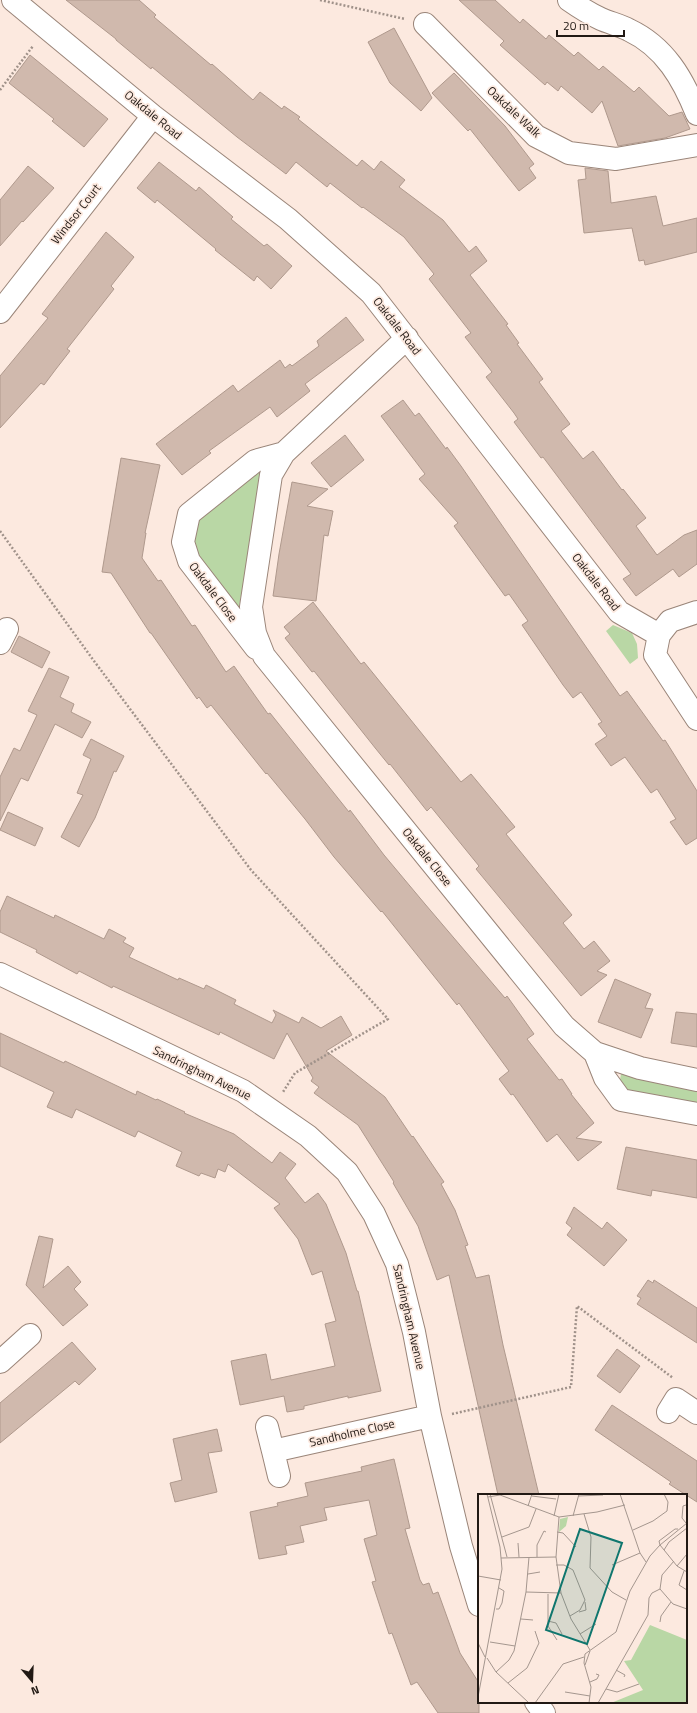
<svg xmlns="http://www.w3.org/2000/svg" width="697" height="1713" font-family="'Titillium Web',sans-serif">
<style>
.green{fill:#b9d7a5}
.building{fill:#d0b9ad;stroke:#af998d}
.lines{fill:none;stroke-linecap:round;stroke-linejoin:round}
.minor-casing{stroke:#9a8579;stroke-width:24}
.path{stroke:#a0928a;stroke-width:2.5;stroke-dasharray:2 2;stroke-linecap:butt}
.minor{stroke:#fff;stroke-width:22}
.labels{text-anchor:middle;stroke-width:3.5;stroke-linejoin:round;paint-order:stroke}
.street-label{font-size:12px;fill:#211914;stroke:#fce9df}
.inset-road{fill:none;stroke:#a4968e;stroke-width:1}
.view{fill:#0f766e;fill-opacity:0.15;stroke:#0f766e;stroke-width:2}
.inset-edge{fill:none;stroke:#211914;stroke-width:2}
</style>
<rect width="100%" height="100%" fill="#fce9df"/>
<path class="green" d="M 259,467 L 265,474 L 239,606 L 237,610 L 192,552 L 198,515 Z
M 613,625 L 632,633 L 637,644 L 638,658 L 630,664 L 606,631 Z
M 625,1072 L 697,1089 L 697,1106 L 628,1094 L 620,1080 L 621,1074 Z"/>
<path class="building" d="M 66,0 L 139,0 L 156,15 L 154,17 L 211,65 L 212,64 L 253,100 L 260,92 L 282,109 L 284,106 L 300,117 L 298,119 L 357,166 L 362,160 L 374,170 L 381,161 L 405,180 L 399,187 L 443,220 L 469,252 L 476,246 L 487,261 L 470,275 L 508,324 L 506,325 L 519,343 L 517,344 L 543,379 L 539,382 L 570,424 L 561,431 L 583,459 L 593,451 L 622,490 L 623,489 L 646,518 L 636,526 L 657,555 L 684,535 L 697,530 L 697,564 L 679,577 L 673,569 L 636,596 L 623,579 L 631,574 L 543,457 L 541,458 L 514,422 L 518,419 L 514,413 L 486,377 L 492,372 L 465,337 L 471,333 L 429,279 L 434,274 L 404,237 L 363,207 L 362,208 L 330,183 L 327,187 L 296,162 L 286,174 L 237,137 L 152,67 L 151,69 L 116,40 L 116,39 Z
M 459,0 L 495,0 L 520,23 L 523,19 L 546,39 L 549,35 L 574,56 L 578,52 L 599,70 L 603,66 L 634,92 L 639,87 L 669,116 L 682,112 L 690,129 L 665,138 L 618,146 L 602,101 L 592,113 L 561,86 L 558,91 L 547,82 L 545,85 L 500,45 L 504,41 Z
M 394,28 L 432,98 L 421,111 L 390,83 L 368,42 Z
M 30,55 L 108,119 L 84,147 L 52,121 L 54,119 L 9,83 Z
M 454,73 L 505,126 L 534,164 L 529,168 L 536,178 L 519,191 L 470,129 L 468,131 L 432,93 Z
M 159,162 L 196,191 L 199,187 L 233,217 L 231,219 L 264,246 L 267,244 L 292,266 L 271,289 L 257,276 L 254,281 L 215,250 L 216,249 L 157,200 L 155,203 L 137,188 Z
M 28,166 L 54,188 L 23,222 L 22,221 L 0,246 L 0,200 Z
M 585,168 L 608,171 L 611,203 L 656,196 L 663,226 L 697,218 L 697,252 L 645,265 L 644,260 L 639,261 L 632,228 L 584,233 L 578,180 L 586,179 Z
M 106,232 L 134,257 L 111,286 L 114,289 L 67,349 L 70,351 L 56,369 L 44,385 L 41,383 L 0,428 L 0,376 L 48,318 L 42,314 Z
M 346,317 L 364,340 L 305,384 L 310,391 L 277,417 L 270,407 L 209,451 L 211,453 L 182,475 L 156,444 L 233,385 L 238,392 L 280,360 L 285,368 L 290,364 L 292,366 L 319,346 L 317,341 Z
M 403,400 L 415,416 L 419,413 L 446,449 L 447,447 L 461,466 L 620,696 L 627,691 L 663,741 L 665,740 L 697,791 L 697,838 L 686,845 L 670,822 L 676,819 L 657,789 L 651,793 L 625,757 L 611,766 L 595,744 L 607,736 L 598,724 L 602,722 L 581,692 L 573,698 L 563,685 L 522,625 L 528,621 L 509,594 L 505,596 L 454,526 L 458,523 L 419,479 L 425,474 L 381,416 Z
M 345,435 L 364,460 L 331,487 L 311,463 Z
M 121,458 L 160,465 L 145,533 L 146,533 L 142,558 L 158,581 L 161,580 L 192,626 L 195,625 L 226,672 L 234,666 L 268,714 L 270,713 L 349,812 L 350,810 L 384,855 L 425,904 L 505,998 L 507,996 L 534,1034 L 527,1039 L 559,1080 L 562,1079 L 572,1094 L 571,1094 L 594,1123 L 576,1138 L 602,1142 L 578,1161 L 557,1134 L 547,1142 L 513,1094 L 511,1095 L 499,1079 L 509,1071 L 459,1003 L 457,1005 L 382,911 L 381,912 L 334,857 L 305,819 L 267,773 L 266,774 L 211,705 L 207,708 L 199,697 L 197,699 L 151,633 L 150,633 L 111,573 L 102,572 Z
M 292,482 L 328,489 L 307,506 L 333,511 L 328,536 L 324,535 L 316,601 L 273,596 L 279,554 Z
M 313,602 L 361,664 L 364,662 L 461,782 L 471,774 L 515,827 L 506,834 L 572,915 L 563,923 L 584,949 L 594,941 L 610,961 L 597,971 L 607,975 L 581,996 L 476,869 L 479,866 L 431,807 L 427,811 L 390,764 L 389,765 L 376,749 L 314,671 L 312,672 L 285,638 L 290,634 L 284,627 Z
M 19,636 L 50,652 L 42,668 L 11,652 Z
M 49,668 L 69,677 L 60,697 L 74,704 L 71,712 L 91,722 L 82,738 L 55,724 L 28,781 L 21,778 L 0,821 L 0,777 L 14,748 L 20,751 L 37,715 L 28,711 Z
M 91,739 L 124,756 L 116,772 L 114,771 L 95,818 L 79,847 L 61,837 L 83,795 L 77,793 L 91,759 L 83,755 Z
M 8,812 L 43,828 L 35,846 L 0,830 Z
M 7,896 L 54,918 L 55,915 L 104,939 L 109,929 L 126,938 L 123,942 L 134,948 L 129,957 L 178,980 L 179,978 L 204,989 L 206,985 L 236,1000 L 234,1004 L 272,1023 L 276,1015 L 273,1010 L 299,1023 L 302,1017 L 321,1028 L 341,1016 L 352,1035 L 326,1051 L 385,1097 L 412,1137 L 413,1136 L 444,1182 L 441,1184 L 455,1210 L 468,1245 L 465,1246 L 476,1278 L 489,1275 L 503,1345 L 539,1495 L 498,1495 L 449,1275 L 437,1280 L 418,1226 L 393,1183 L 394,1182 L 358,1125 L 314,1093 L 319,1087 L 311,1081 L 313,1078 L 287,1033 L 274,1059 L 220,1032 L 219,1035 L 113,986 L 112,988 L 79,971 L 77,974 L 36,952 L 37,950 L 0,932 L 0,912 Z
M 615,979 L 651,994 L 645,1008 L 653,1009 L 641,1038 L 598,1022 Z
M 676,1012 L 697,1014 L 697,1047 L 671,1043 Z
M 0,1033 L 64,1063 L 65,1061 L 136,1095 L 137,1091 L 156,1100 L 157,1099 L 185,1112 L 184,1113 L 234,1134 L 272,1163 L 280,1152 L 296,1164 L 285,1178 L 305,1203 L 318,1193 L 326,1204 L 346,1253 L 357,1291 L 358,1291 L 381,1391 L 348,1398 L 348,1396 L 304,1406 L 304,1409 L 287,1412 L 284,1396 L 240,1405 L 231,1361 L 266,1354 L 271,1380 L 335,1366 L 325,1324 L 336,1321 L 322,1271 L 312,1275 L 298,1239 L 274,1208 L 280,1204 L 228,1164 L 225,1172 L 218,1169 L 215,1178 L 201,1173 L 199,1176 L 176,1166 L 182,1152 L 138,1131 L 135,1137 L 76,1109 L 72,1118 L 47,1107 L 54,1092 L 0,1066 Z
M 626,1147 L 697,1160 L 697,1198 L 652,1190 L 651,1196 L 617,1189 Z
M 574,1207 L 602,1229 L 607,1222 L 627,1240 L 604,1266 L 567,1235 L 572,1228 L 566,1223 Z
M 39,1236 L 53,1239 L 43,1288 L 68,1266 L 81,1282 L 74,1289 L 88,1305 L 63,1326 L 26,1285 Z
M 648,1280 L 653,1283 L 654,1280 L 697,1308 L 697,1343 L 637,1304 L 641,1298 L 637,1296 Z
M 72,1342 L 96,1369 L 79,1385 L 75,1381 L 0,1443 L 0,1403 Z
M 617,1349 L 640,1366 L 620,1393 L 597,1376 Z
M 612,1405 L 697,1461 L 697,1502 L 669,1484 L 671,1482 L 595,1430 Z
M 217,1429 L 222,1451 L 208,1453 L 217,1492 L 175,1502 L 170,1483 L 182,1480 L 173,1439 Z
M 394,1459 L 410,1528 L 405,1529 L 420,1580 L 423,1585 L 429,1583 L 433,1594 L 438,1592 L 460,1653 L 479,1683 L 479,1713 L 438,1713 L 417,1682 L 411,1685 L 392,1633 L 389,1634 L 372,1582 L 376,1581 L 364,1539 L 377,1535 L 369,1500 L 324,1508 L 327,1520 L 300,1526 L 304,1542 L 285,1546 L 287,1554 L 259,1559 L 250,1512 L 278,1506 L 277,1503 L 308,1496 L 305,1483 L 362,1471 L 361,1467 Z"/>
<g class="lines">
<g class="minor-casing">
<path id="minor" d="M 13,0 L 153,116 L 288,219 L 371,293 L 619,612 L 659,635
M 569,0 C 579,7 590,14 601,19 C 610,23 620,25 629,30 C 665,47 683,79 697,114
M 425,24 L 536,136 L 569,153 L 616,159 L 697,145
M 0,312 L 153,116
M 407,338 L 284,453 L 271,475 L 251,607 L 255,633 L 264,656 L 564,1026 L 595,1053 L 640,1068 L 697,1080
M 659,635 L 655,655 L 697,719
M 659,635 L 670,621 L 697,612
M 0,643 L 7,629
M 256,648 L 189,561 L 183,542 L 189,514 L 255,461 L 284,453
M 0,974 L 243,1091 L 308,1136 L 347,1172 L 374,1214 L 397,1264 L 414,1332 L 430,1416 L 461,1546 L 479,1605
M 595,1053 L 605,1078 L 621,1100 L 697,1114
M 0,1362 L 30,1335
M 668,1412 L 676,1399 L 697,1413
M 267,1427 L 273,1451 L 430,1416
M 273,1451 L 279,1476
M 536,1702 L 544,1713"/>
</g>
<path class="path" d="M 320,0 L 405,19
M 0,90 L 33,46
M 0,531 L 94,661 L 251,870 L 388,1019 L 295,1073 L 283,1092
M 452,1414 L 571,1387 L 577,1306 L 673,1378"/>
<use href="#minor" class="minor"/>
</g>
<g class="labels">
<g class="street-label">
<text transform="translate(514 112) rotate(43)" y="4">Oakdale Walk</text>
<text transform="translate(153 115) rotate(39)" y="4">Oakdale Road</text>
<text transform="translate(76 214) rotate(-52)" y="4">Windsor Court</text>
<text transform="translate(397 326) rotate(52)" y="4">Oakdale Road</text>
<text transform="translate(596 582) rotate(52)" y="4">Oakdale Road</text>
<text transform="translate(213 592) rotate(53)" y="4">Oakdale Close</text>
<text transform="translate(427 857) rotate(51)" y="4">Oakdale Close</text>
<text transform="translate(202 1073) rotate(26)" y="4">Sandringham Avenue</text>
<text transform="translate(409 1317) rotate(77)" y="4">Sandringham Avenue</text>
<text transform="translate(352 1433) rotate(-13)" y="4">Sandholme Close</text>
</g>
</g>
<g transform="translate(478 1494)">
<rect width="209" height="209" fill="#fce9df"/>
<path d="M 90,23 L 88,32 L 81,38 L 82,25 ZM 172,131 L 209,146 L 209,209 L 133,209 L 165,196 L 146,167 L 153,166 Z" fill="#b9d7a5"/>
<path class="inset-road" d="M 12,0 L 29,63M 142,0 L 162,59 L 168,68M 54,2 L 78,5M 100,2 L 125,1M 10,3 L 22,1 L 81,23 L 119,18 L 147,11M 208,11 L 205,12 L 204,24 L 208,29M 50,12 L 54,0M 106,20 L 113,43 L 112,74 L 134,98 L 148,106M 76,22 L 81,0M 95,22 L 101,0M 81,23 L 78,63 L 83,99 L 93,125 L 112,156M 200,35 L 197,35 L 181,47 L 182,51 L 199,72 L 209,78M 155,36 L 175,27 L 189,17 L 190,8 L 186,0M 79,38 L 85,39 L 98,53M 24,43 L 51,33 L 58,15M 40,49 L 41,63M 186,56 L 191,48 L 209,34M 59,63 L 59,51 L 66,37 L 68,38M 23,64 L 78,63M 196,67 L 184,81 L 182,95 L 195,110 L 209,115M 78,71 L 86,71 L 95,76 L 107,106 L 102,116 L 92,122M 134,71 L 162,59M 199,72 L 209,60M 206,77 L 201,91 L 209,96M 50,80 L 62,78M 0,82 L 23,86M 48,98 L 83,99M 70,100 L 70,132 L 79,146M 18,115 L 21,115 L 24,109 L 26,97 L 21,94M 101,118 L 108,116 L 107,108M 43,125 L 55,126M 70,127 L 78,129 L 84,140M 182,128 L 183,122 L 193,108M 102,140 L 118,130M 12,148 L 37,152M 0,149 L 7,163M 9,164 L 18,178 L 51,209M 107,171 L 112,157M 138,176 L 147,181 L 146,183M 18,178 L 31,166 L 36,157 L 48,98 L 51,63M 112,188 L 119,185 L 121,181 L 118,180M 30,189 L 49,174 L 61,149 L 57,137M 128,195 L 139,198 L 161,190M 87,198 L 112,202M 0,203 L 24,75 L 22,53 L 9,0M 57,209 L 85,170 L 106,163M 111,209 L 113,193 L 106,169 L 107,160 L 138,138 L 152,97 L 172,62 L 182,51 L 209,29M 120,209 L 170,121 L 171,104 L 174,99 L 182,95"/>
<path class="view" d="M 102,35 L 144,49 L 109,150 L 68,136 Z"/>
<rect width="209" height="209" class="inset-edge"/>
</g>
<g transform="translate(32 1681) rotate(161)" stroke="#fce9df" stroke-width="3" paint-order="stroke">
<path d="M0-3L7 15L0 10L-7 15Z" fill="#211914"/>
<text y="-6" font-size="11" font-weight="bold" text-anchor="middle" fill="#211914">N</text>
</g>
<path d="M557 30v6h67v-6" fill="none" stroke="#211914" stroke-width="2"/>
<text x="563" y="30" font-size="12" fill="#211914" stroke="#fce9df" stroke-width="3" paint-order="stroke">20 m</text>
</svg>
